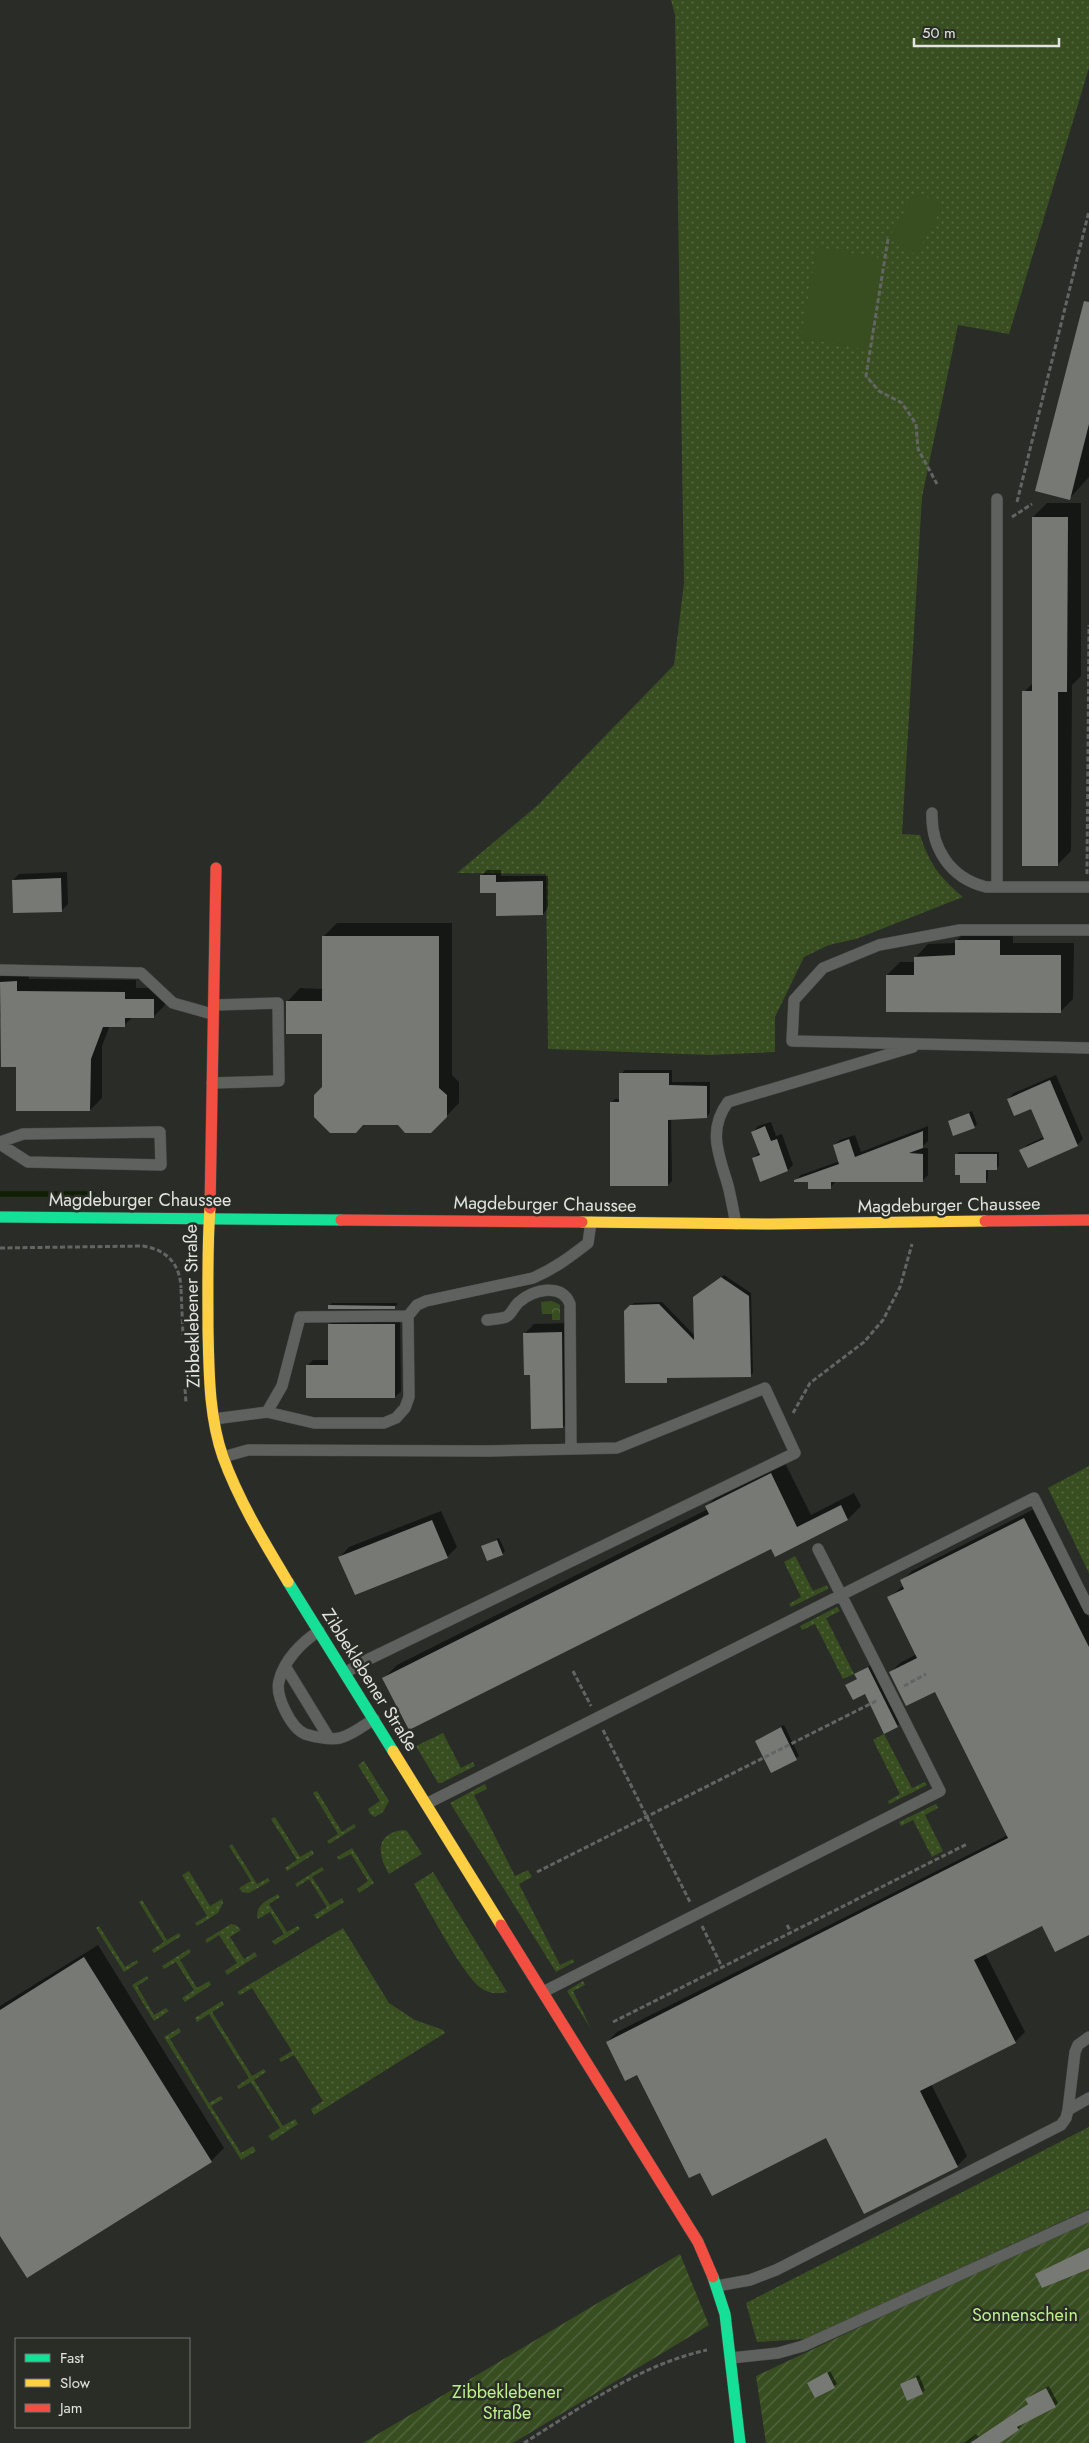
<svg xmlns="http://www.w3.org/2000/svg" width="1089" height="2443" font-family="Jost,sans-serif">
<style>
.grass{fill:url(#grass-dots)}
.forest{fill:url(#forest-crowns)}
.garden{fill:url(#garden-furrows)}
.pitch{fill:#384e21}
.shadow{fill:#0007}
.lines{fill:none;stroke-linecap:round;stroke-linejoin:round}
.stream{stroke:#101e04;stroke-width:5.5}
.building{fill:#777975}
.lane-casing{stroke:#474a46;stroke-width:12}
.fast-casing{stroke:#474a46;stroke-width:12}
.slow-casing{stroke:#474a46;stroke-width:12}
.jam-casing{stroke:#474a46;stroke-width:12}
.path{stroke:#636562;stroke-width:3;stroke-dasharray:5 2.5;stroke-linecap:butt}
.lane{stroke:#5f615e;stroke-width:11}
.fast{stroke:#16e098;stroke-width:11}
.slow{stroke:#ffcf43;stroke-width:11}
.jam{stroke:#f24e42;stroke-width:11}
.labels{text-anchor:middle;stroke-width:5;stroke-linejoin:round;paint-order:stroke}
.street-label{font-size:18px;fill:#e1e4df;stroke:#292d26}
.park-label{font-size:18px;fill:#bdef8e;stroke:#292d26}
</style>
<defs>
<pattern id="grass-dots" width="8" height="8" patternUnits="userSpaceOnUse" patternTransform="scale(1.25)"><rect width="8" height="8" fill="#384e21"/><path d="M2 2h.1M6 6h.1" fill="none" stroke="#546741" stroke-width="1.8" stroke-linecap="round"/></pattern>
<pattern id="forest-crowns" width="20" height="18" patternUnits="userSpaceOnUse" patternTransform="scale(1.25)"><rect width="20" height="18" fill="#384e21"/><path d="M2 6a3 3 0 1 1 6 0M12 15a3 3 0 1 1 6 0" fill="none" stroke="#546741"/></pattern>
<pattern id="garden-furrows" width="10" height="10" patternUnits="userSpaceOnUse" patternTransform="scale(1.25)"><rect width="10" height="10" fill="#384e21"/><path d="M-1 1l2-2M0 10L10 0M9 11l2-2" fill="none" stroke="#546741"/></pattern>
</defs>
<rect width="100%" height="100%" fill="#292c27"/>
<path class="grass" d="M 671,0 L 1089,0 L 1089,68 L 1009,334 L 958,325 L 922,497 L 902,834 L 920,835 C 929,863 940,878 963,897 L 856,939 L 829,945 L 804,957 L 775,1017 L 775,1052 L 710,1055 L 548,1049 L 546,874 L 457,873 L 538,805 L 674,665 L 684,583 L 675,15 Z
M 1089,1466 L 1089,1573 L 1048,1488 Z
M 795,1556 L 813,1591 L 827,1585 L 828,1589 L 791,1607 L 789,1604 L 801,1597 L 784,1562 Z
M 837,1607 L 840,1611 L 826,1618 L 854,1674 L 843,1679 L 815,1624 L 802,1630 L 800,1626 Z
M 443,1733 L 461,1768 L 473,1762 L 475,1766 L 441,1783 L 438,1783 L 416,1746 Z
M 884,1734 L 912,1788 L 925,1782 L 927,1785 L 889,1804 L 888,1801 L 900,1794 L 873,1740 Z
M 364,1761 L 389,1801 L 383,1812 L 375,1817 L 370,1814 L 368,1809 L 380,1801 L 358,1765 Z
M 485,1784 L 487,1789 L 474,1795 L 515,1876 L 528,1870 L 532,1877 L 519,1884 L 560,1965 L 573,1959 L 574,1962 L 556,1972 L 450,1803 Z
M 317,1791 L 342,1832 L 354,1824 L 356,1827 L 329,1844 L 327,1841 L 338,1834 L 313,1793 Z
M 936,1804 L 938,1808 L 925,1815 L 943,1851 L 932,1857 L 913,1820 L 901,1826 L 899,1822 Z
M 275,1817 L 300,1857 L 312,1850 L 314,1854 L 287,1871 L 285,1868 L 297,1860 L 271,1819 Z
M 403,1830 L 407,1831 L 422,1854 L 389,1874 C 378,1855 374,1834 403,1830 Z
M 232,1844 L 257,1884 L 268,1878 L 270,1881 L 249,1893 L 242,1892 L 239,1888 L 251,1881 L 229,1846 Z
M 352,1848 L 374,1883 L 359,1893 L 357,1889 L 368,1881 L 351,1854 L 339,1860 L 337,1857 Z
M 322,1867 L 324,1870 L 312,1877 L 330,1905 L 342,1898 L 344,1902 L 317,1919 L 314,1915 L 327,1907 L 309,1879 L 297,1887 L 295,1884 Z
M 189,1871 L 210,1906 L 222,1899 L 223,1903 L 218,1913 L 197,1926 L 195,1923 L 207,1916 L 182,1875 Z
M 433,1872 L 507,1992 C 498,1994 489,1994 481,1988 C 462,1974 428,1908 414,1884 Z
M 278,1894 L 280,1897 L 269,1904 L 287,1932 L 298,1926 L 300,1929 L 275,1945 L 272,1941 L 284,1934 L 270,1912 L 258,1919 C 254,1905 268,1900 278,1894 Z
M 142,1900 L 167,1940 L 179,1933 L 181,1936 L 154,1953 L 152,1950 L 164,1942 L 139,1902 Z
M 231,1924 L 236,1925 L 241,1930 L 230,1937 L 244,1959 L 255,1952 L 257,1956 L 227,1975 L 225,1971 L 237,1963 L 219,1935 L 207,1943 L 205,1940 Z
M 99,1926 L 125,1967 L 137,1960 L 138,1963 L 124,1972 L 96,1928 Z
M 343,1928 L 389,2003 L 415,2020 L 443,2030 L 445,2033 L 314,2115 L 311,2109 L 323,2101 L 294,2055 L 281,2062 L 279,2059 L 292,2051 L 252,1988 L 240,1995 L 237,1992 Z
M 189,1949 L 191,1952 L 180,1960 L 197,1988 L 209,1981 L 211,1985 L 185,2002 L 182,1998 L 194,1990 L 176,1962 L 164,1969 L 162,1966 Z
M 147,1976 L 148,1979 L 137,1986 L 154,2015 L 166,2008 L 169,2011 L 154,2021 L 132,1985 Z
M 583,1981 L 585,1985 L 573,1991 L 591,2029 L 567,1991 Z
M 222,2001 L 224,2005 L 212,2012 L 252,2076 L 264,2069 L 266,2072 L 254,2080 L 283,2126 L 295,2119 L 298,2124 L 272,2141 L 268,2136 L 280,2128 L 251,2082 L 239,2089 L 237,2086 L 249,2078 L 209,2014 L 197,2022 L 195,2018 Z
M 179,2028 L 181,2032 L 170,2039 L 209,2103 L 221,2096 L 223,2099 L 211,2106 L 241,2153 L 253,2146 L 256,2151 L 241,2160 L 164,2037 Z
M 1089,2127 L 1089,2209 L 806,2339 L 757,2342 L 746,2303 Z"/>
<path class="forest" d="M 552,1301 L 560,1305 L 560,1320 L 552,1320 L 552,1314 L 542,1314 L 541,1302 Z"/>
<path class="garden" d="M 1089,2219 L 1089,2443 L 766,2443 L 756,2376 Z
M 680,2254 L 709,2325 L 513,2443 L 363,2443 Z"/>
<path class="pitch" d="M 916,191 L 943,206 L 916,255 L 888,239 Z
M 817,247 L 885,259 L 869,350 L 801,338 Z"/>
<path class="shadow" d="M 1089,313 L 1089,477 L 1069,499 Z
M 1047,503 L 1081,503 L 1081,676 L 1072,685 L 1071,851 L 1057,865 L 1024,692 L 1033,683 L 1033,517 Z
M 487,870 L 501,870 L 501,876 L 548,876 L 548,908 L 543,914 L 497,891 L 481,876 Z
M 67,872 L 68,904 L 61,911 L 13,880 L 19,874 Z
M 337,923 L 452,923 L 452,1075 L 459,1082 L 459,1103 L 431,1132 L 398,1124 L 323,1088 L 324,1033 L 287,1002 L 300,988 L 323,989 L 324,936 Z
M 970,927 L 1013,927 L 1013,943 L 1074,943 L 1073,999 L 1060,1012 L 887,975 L 900,962 L 915,962 L 915,958 L 928,944 L 957,943 L 957,940 Z
M 7,970 L 28,970 L 29,979 L 136,980 L 136,988 L 165,988 L 165,1005 L 153,1017 L 133,1017 L 124,1025 L 110,1025 L 102,1046 L 102,1098 L 90,1110 L 17,1065 L 0,1017 L 0,977 Z
M 625,1070 L 672,1070 L 672,1082 L 710,1082 L 710,1113 L 706,1117 L 671,1118 L 672,1181 L 668,1185 L 611,1103 L 615,1099 L 621,1099 L 621,1074 Z
M 1056,1075 L 1083,1139 L 1077,1145 L 1021,1151 L 1027,1145 L 1044,1137 L 1031,1107 L 1008,1099 L 1014,1093 Z
M 972,1111 L 977,1124 L 974,1127 L 949,1122 Z
M 771,1122 L 776,1136 L 782,1134 L 793,1165 L 788,1170 L 761,1180 L 753,1158 L 760,1152 L 753,1132 L 758,1126 Z
M 928,1126 L 928,1141 L 921,1148 L 928,1148 L 928,1175 L 922,1181 L 836,1181 L 830,1188 L 809,1181 L 795,1181 L 801,1175 L 840,1161 L 834,1145 L 840,1140 L 855,1135 L 861,1152 Z
M 959,1152 L 999,1152 L 999,1166 L 996,1169 L 988,1169 L 988,1179 L 986,1182 L 962,1174 L 957,1154 Z
M 724,1275 L 751,1293 L 753,1373 L 750,1376 L 669,1377 L 666,1381 L 625,1312 L 634,1303 L 662,1302 L 695,1336 L 698,1295 Z
M 332,1303 L 397,1303 L 397,1305 L 394,1307 L 329,1306 Z
M 400,1318 L 401,1391 L 395,1397 L 307,1366 L 313,1360 L 329,1360 L 329,1325 L 335,1319 Z
M 571,1323 L 573,1417 L 563,1427 L 531,1373 L 525,1333 L 534,1324 Z
M 784,1461 L 811,1515 L 854,1493 L 861,1506 L 848,1519 L 775,1555 L 772,1548 L 384,1678 L 397,1665 L 708,1509 L 707,1506 L 720,1493 Z
M 1034,1509 L 1089,1618 L 1089,1934 L 1042,1924 L 985,1953 L 1025,2032 L 1015,2042 L 931,2084 L 967,2156 L 957,2166 L 827,2137 L 701,2171 L 638,2073 L 607,2042 L 617,2032 L 1008,1835 L 935,1690 L 890,1673 L 900,1663 L 917,1654 L 889,1598 L 904,1585 L 902,1581 L 912,1571 Z
M 441,1511 L 457,1547 L 447,1557 L 340,1557 L 349,1547 Z
M 499,1538 L 505,1551 L 502,1554 L 482,1547 Z
M 871,1665 L 900,1723 L 897,1726 L 865,1692 L 847,1685 L 858,1678 L 856,1674 L 859,1672 Z
M 784,1725 L 799,1756 L 771,1771 L 756,1741 Z
M 98,1945 L 224,2148 L 211,2161 L 27,2276 L 0,2233 L 0,2006 Z
M 830,2371 L 837,2384 L 816,2397 L 809,2383 Z
M 919,2375 L 925,2390 L 922,2393 L 901,2384 Z
M 1049,2386 L 1058,2403 L 1055,2406 L 1020,2424 L 1021,2426 L 1018,2429 L 999,2443 L 964,2443 L 976,2434 L 979,2437 L 1029,2403 L 1027,2399 L 1030,2396 Z"/>
<g class="lines">
<path class="stream" d="M 0,1194 L 92,1194"/>
</g>
<path class="building" d="M 1084,301 L 1089,302 L 1089,424 L 1070,500 L 1035,491 Z
M 1032,517 L 1068,517 L 1067,692 L 1058,692 L 1058,866 L 1022,866 L 1022,691 L 1032,691 Z
M 480,875 L 496,875 L 496,882 L 543,881 L 543,915 L 496,916 L 496,893 L 480,893 Z
M 61,878 L 62,912 L 13,913 L 12,880 Z
M 322,936 L 439,936 L 439,1088 L 447,1095 L 447,1117 L 431,1133 L 405,1133 L 398,1125 L 363,1125 L 356,1133 L 330,1133 L 314,1117 L 314,1095 L 322,1087 L 322,1034 L 286,1034 L 286,1001 L 322,1001 Z
M 955,940 L 1000,940 L 1000,955 L 1061,955 L 1061,1013 L 886,1012 L 886,975 L 914,975 L 914,957 L 955,955 Z
M 17,981 L 17,991 L 125,992 L 125,999 L 154,999 L 154,1018 L 125,1018 L 125,1027 L 103,1027 L 91,1059 L 90,1111 L 16,1111 L 16,1067 L 1,1067 L 0,982 Z
M 619,1073 L 669,1073 L 669,1085 L 707,1086 L 707,1118 L 668,1120 L 668,1186 L 610,1186 L 610,1102 L 619,1102 Z
M 1050,1080 L 1078,1146 L 1028,1168 L 1019,1150 L 1044,1139 L 1031,1109 L 1014,1116 L 1007,1099 Z
M 969,1113 L 975,1128 L 953,1136 L 948,1121 Z
M 765,1126 L 771,1141 L 777,1139 L 788,1171 L 760,1182 L 752,1158 L 760,1155 L 751,1132 Z
M 923,1131 L 923,1148 L 909,1153 L 923,1154 L 923,1182 L 831,1182 L 831,1189 L 808,1189 L 808,1182 L 794,1182 L 794,1180 L 839,1164 L 833,1145 L 849,1139 L 855,1157 Z
M 955,1154 L 997,1154 L 997,1170 L 986,1170 L 986,1183 L 960,1183 L 960,1175 L 955,1175 Z
M 721,1277 L 749,1296 L 751,1377 L 667,1378 L 667,1383 L 625,1383 L 624,1311 L 630,1305 L 659,1304 L 694,1340 L 693,1297 Z
M 328,1305 L 395,1306 L 395,1309 L 328,1309 Z
M 328,1324 L 395,1324 L 395,1398 L 306,1398 L 306,1365 L 328,1365 Z
M 562,1332 L 563,1428 L 531,1429 L 530,1375 L 524,1375 L 523,1333 Z
M 771,1473 L 797,1527 L 841,1505 L 848,1520 L 775,1557 L 771,1549 L 409,1730 L 382,1678 L 709,1514 L 705,1506 Z
M 1024,1518 L 1089,1647 L 1089,1935 L 1055,1952 L 1042,1926 L 974,1960 L 1016,2043 L 920,2091 L 958,2167 L 864,2214 L 826,2138 L 712,2196 L 700,2173 L 689,2178 L 637,2075 L 625,2081 L 606,2042 L 1008,1838 L 935,1692 L 906,1706 L 889,1672 L 917,1658 L 887,1597 L 904,1589 L 900,1580 Z
M 432,1520 L 448,1558 L 355,1595 L 338,1557 Z
M 497,1540 L 503,1555 L 487,1561 L 481,1546 Z
M 868,1667 L 898,1727 L 884,1734 L 865,1694 L 853,1700 L 845,1685 L 857,1679 L 854,1674 Z
M 781,1727 L 797,1760 L 771,1773 L 755,1741 Z
M 84,1957 L 212,2162 L 27,2278 L 0,2236 L 0,2010 Z
M 1089,2248 L 1089,2269 L 1042,2288 L 1035,2274 Z
M 827,2372 L 835,2388 L 815,2398 L 807,2383 Z
M 916,2377 L 923,2394 L 907,2401 L 900,2384 Z
M 1046,2388 L 1056,2407 L 1017,2427 L 1019,2430 L 1000,2443 L 970,2443 L 1028,2404 L 1025,2399 Z"/>
<g class="lines">
<g class="lane-casing">
<path id="lane" d="M 997,499 L 997,887
M 932,813 C 931,848 950,878 986,887 L 1089,887
M 1089,930 L 960,930 L 879,945 L 823,968 L 794,1000 L 792,1041 L 1089,1048
M 0,970 L 141,973 L 173,1003 L 212,1014
M 212,1083 L 279,1081 L 278,1003 L 214,1005
M 0,1142 L 23,1134 L 160,1132 L 161,1165 L 28,1162 L 0,1144
M 736,1224 C 733,1210 731,1196 727,1182 C 718,1153 708,1129 728,1102 L 913,1047
M 487,1320 C 493,1319 500,1319 506,1317 C 512,1314 514,1306 519,1302 C 533,1290 562,1282 570,1304 L 571,1449
M 267,1412 L 314,1423 L 384,1423 L 396,1418 L 405,1408 L 409,1397 L 408,1316 L 417,1305 L 426,1301 L 533,1278 C 554,1269 570,1257 588,1243 L 591,1222
M 214,1419 L 267,1412 L 282,1386 L 300,1317 L 408,1316
M 223,1457 L 248,1450 L 488,1451 L 617,1448 L 765,1388 L 795,1453 L 367,1660 L 345,1673
M 319,1631 C 302,1642 284,1660 279,1681 C 275,1696 291,1728 305,1734 C 314,1737 330,1740 340,1738 C 352,1735 363,1726 374,1719
M 285,1666 L 329,1738
M 426,1804 L 1034,1498 L 1089,1609
M 543,1992 L 940,1791 L 818,1549
M 1068,2110 L 1089,2098
M 717,2286 L 750,2280 L 776,2270 L 1061,2125 L 1066,2118 L 1068,2110 L 1075,2052 L 1078,2045 L 1089,2037
M 731,2358 L 778,2353 L 803,2346 L 1089,2216"/>
</g>
<g class="fast-casing">
<path id="fast" d="M 0,1217 L 341,1220
M 288,1582 L 393,1751
M 713,2277 L 725,2314 L 740,2443"/>
</g>
<g class="slow-casing">
<path id="slow" d="M 210,1208 C 207,1249 208,1289 208,1330 C 209,1373 209,1417 223,1457 C 239,1501 264,1542 288,1582
M 582,1222 L 771,1224 L 985,1221
M 393,1751 L 501,1925"/>
</g>
<g class="jam-casing">
<path id="jam" d="M 210,1208 L 216,868
M 341,1220 L 582,1222
M 985,1221 L 1089,1220
M 501,1925 L 698,2242 L 713,2277"/>
</g>
<path class="path" d="M 888,239 L 866,376 L 879,391 L 902,403 L 916,424 L 918,449 L 937,484
M 1017,502 L 1089,211
M 1012,517 L 1032,504
M 1087,874 L 1089,625
M 0,1248 L 143,1246 C 167,1250 180,1264 181,1288
M 181,1289 L 183,1335
M 185,1389 L 186,1403
M 793,1413 L 810,1383 L 864,1342 L 883,1320 L 900,1287 L 912,1244
M 573,1671 L 591,1706
M 904,1686 L 926,1674
M 603,1730 L 690,1902
M 537,1872 L 878,1700
M 787,1925 L 791,1932
M 702,1926 L 722,1967
M 613,2022 L 967,1844
M 524,2443 C 582,2407 639,2365 707,2350"/>
<use href="#lane" class="lane"/>
<use href="#fast" class="fast"/>
<use href="#slow" class="slow"/>
<use href="#jam" class="jam"/>
</g>
<g class="labels">
<g class="street-label">
<text x="140" y="1206">Magdeburger Chaussee</text>
<text transform="translate(545 1204) rotate(1)" y="6">Magdeburger Chaussee</text>
<text transform="translate(949 1205) rotate(-1)" y="6">Magdeburger Chaussee</text>
<text transform="translate(192 1306) rotate(-91)" y="6">Zibbeklebener Straße</text>
<text transform="translate(370 1680) rotate(58)" y="6">Zibbeklebener Straße</text>
</g>
<g class="park-label">
<text x="1025" y="2321">Sonnenschein</text>
<text x="507" y="2398">Zibbeklebener<tspan x="507" dy="21">Straße</tspan></text>
</g>
</g>
<rect x="15" y="2338" width="175" height="90" fill="#292d26" stroke="#737670"/>
<rect x="25" y="2354" width="25" height="8" fill="#16e098" stroke="#737670"/>
<text x="60" y="2363" font-size="15" fill="#e1e4df">Fast</text>
<rect x="25" y="2379" width="25" height="8" fill="#ffcf43" stroke="#737670"/>
<text x="60" y="2388" font-size="15" fill="#e1e4df">Slow</text>
<rect x="25" y="2404" width="25" height="8" fill="#f24e42" stroke="#737670"/>
<text x="60" y="2413" font-size="15" fill="#e1e4df">Jam</text>
<path d="M914 38v8h145v-8" fill="none" stroke="#e1e4df" stroke-width="2.5"/>
<text x="922" y="38" font-size="15" fill="#e1e4df" stroke="#292d26" stroke-width="4" paint-order="stroke">50 m</text>
</svg>
